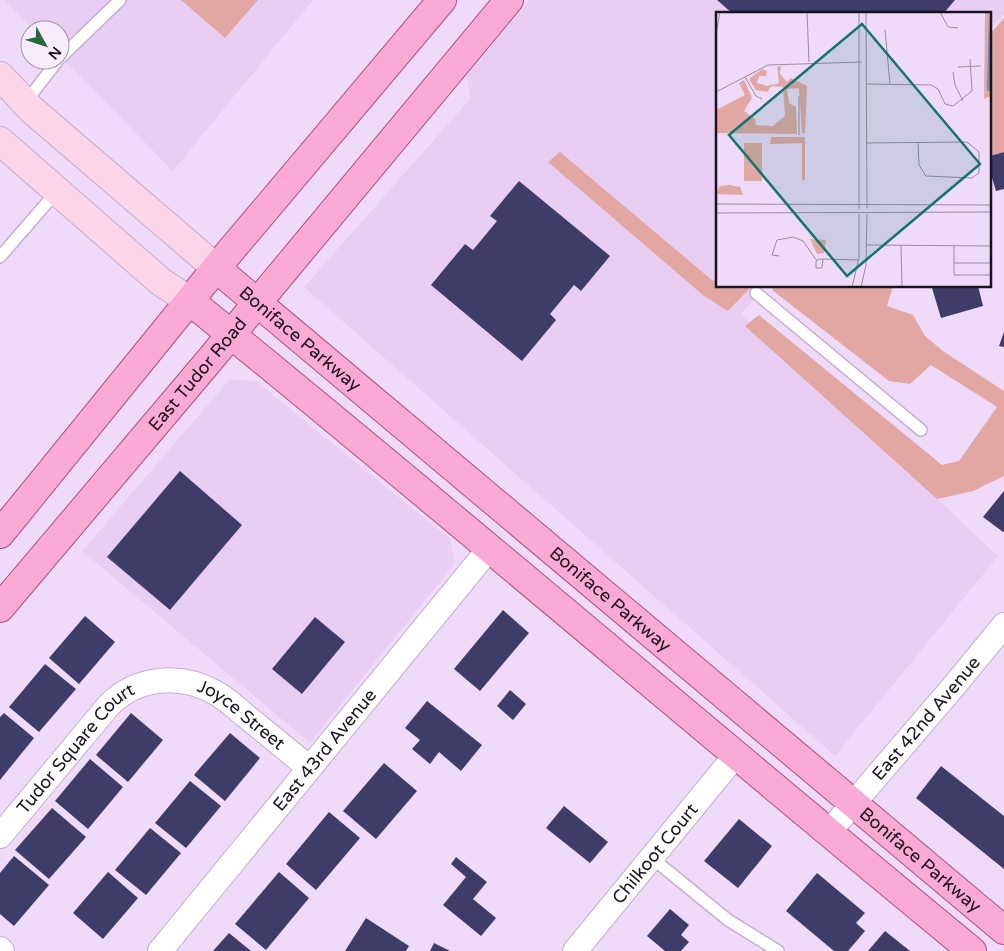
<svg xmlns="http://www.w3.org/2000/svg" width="1004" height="951" font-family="'Varela Round',sans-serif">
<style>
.built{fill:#e9cef4}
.green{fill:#e3a7a3}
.building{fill:#3e3d69}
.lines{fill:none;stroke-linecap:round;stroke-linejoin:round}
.lane-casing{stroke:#c5afcd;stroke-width:14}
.street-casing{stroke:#c5afcd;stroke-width:26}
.secondary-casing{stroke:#c5afcd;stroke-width:30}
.primary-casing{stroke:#aa5181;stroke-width:30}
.lane{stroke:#fff;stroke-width:11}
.street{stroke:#fff;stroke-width:24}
.secondary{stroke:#fdd5e9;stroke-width:28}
.primary{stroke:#faaad4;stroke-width:28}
.labels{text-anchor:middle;stroke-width:5;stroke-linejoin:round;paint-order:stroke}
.street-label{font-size:18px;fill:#1b131e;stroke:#f8ebfe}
.inset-road{fill:none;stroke:#9b8aa1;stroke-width:1}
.view{fill:#0f766e;fill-opacity:0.15;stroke:#0f766e;stroke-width:2.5}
.inset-edge{fill:none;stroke:#1b131e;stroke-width:2.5}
</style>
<rect width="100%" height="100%" fill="#f0daf9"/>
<path class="built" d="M 4,0 L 313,0 L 173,171 L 60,56 L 60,30 L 34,30 Z
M 530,0 L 1004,0 L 1004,14 L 990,30 L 990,14 L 718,14 L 718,286 L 766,286 L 741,314 L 998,556 L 835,756 L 304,287 L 471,98 L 466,75 Z
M 230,379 L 256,381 L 450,539 L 455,563 L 310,743 L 82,551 Z"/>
<path class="green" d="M 181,0 L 258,0 L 225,38 Z
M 1004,18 L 1004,152 L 990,156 L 990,34 Z
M 560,152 L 713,281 L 718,274 L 718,286 L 752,286 L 728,311 L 704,296 L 548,162 Z
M 775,286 L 893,286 L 887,306 L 913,315 L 925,336 L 943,351 L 1004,391 L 1004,476 L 973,491 L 937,499 L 745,326 L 759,315 L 942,465 L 959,461 L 997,407 L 931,365 L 910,384 L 889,381 L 772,290 Z"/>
<path class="building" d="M 717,0 L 955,0 L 943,14 L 733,14 Z
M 1004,152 L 1004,189 L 996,191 L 990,171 L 990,156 Z
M 519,181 L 610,256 L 581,291 L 574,285 L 550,314 L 556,320 L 522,361 L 431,285 L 465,244 L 473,250 L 497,221 L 490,216 Z
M 940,286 L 978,286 L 983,306 L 941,318 L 932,288 Z
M 1004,332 L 1004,347 L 999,346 Z
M 180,471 L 242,525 L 170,610 L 107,557 Z
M 1004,491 L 1004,531 L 1003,532 L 983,517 Z
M 503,610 L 529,633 L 480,691 L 454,669 Z
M 85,616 L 115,642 L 79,684 L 49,658 Z
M 315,617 L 345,642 L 302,694 L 272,669 Z
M 45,664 L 76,689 L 39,732 L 9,707 Z
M 510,690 L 526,704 L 513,720 L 497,706 Z
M 427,701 L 482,745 L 461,771 L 439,752 L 430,764 L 412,749 L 420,740 L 405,728 Z
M 4,713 L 34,738 L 0,780 L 0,717 Z
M 131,713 L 163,740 L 128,782 L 96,755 Z
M 230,733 L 260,758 L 225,801 L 194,775 Z
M 90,759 L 123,787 L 88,829 L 55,801 Z
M 384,763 L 417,791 L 376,839 L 343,811 Z
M 941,766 L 1004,816 L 1004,869 L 916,798 Z
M 190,781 L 221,806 L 186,848 L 155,823 Z
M 564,806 L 608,842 L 590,863 L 546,828 Z
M 52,808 L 86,837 L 49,879 L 15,850 Z
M 329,812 L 360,838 L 316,890 L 286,864 Z
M 739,819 L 772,846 L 738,888 L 704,861 Z
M 150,828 L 181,853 L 146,895 L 115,870 Z
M 14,856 L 49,885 L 14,926 L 0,914 L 0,873 Z
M 456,857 L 487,882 L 473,899 L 496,918 L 481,936 L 443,905 L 466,877 L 451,864 Z
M 108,872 L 138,898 L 103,939 L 73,913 Z
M 279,872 L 309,898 L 266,950 L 235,924 Z
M 817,873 L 865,913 L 856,923 L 865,931 L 848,951 L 834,951 L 786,911 Z
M 670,909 L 689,925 L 681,935 L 689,942 L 681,951 L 665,951 L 647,936 Z
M 366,918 L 409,946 L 406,951 L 345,951 Z
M 885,931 L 910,951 L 868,951 Z
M 229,933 L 251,951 L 213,951 Z
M 434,943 L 450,951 L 430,951 Z"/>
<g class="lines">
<g class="lane-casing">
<path id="lane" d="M 60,58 L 120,0
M 25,103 L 58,60
M 0,257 L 58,190
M 756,293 L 921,430
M 652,858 L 728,920 L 778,951"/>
</g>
<g class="street-casing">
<g id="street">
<path id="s1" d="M 828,833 L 954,686 L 1004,625"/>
<path id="s2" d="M 0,836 L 109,705 C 137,677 179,673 214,692 C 226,698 237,709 247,717 C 268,734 289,751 309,768"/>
<path d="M 0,949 L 2,951"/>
<path id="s3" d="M 160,951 L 489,549"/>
<path id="s4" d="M 575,951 L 735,756"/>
</g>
</g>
<g class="secondary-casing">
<path id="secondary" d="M 0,76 L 32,110 L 216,268
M 0,141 L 161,282 L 190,301"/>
</g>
<g class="primary-casing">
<g id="primary">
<path id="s5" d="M 216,268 L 1004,930"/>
<path d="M 190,301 C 453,514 710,736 972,951"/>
<path d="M 0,534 L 216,268 L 442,0"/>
<path id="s6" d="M 0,608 L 208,362 L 509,0"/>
</g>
</g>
<use href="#lane" class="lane"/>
<use href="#street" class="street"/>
<use href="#secondary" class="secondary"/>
<use href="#primary" class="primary"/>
</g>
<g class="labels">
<g class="street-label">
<text dy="6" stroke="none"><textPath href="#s5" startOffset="110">Boniface Parkway</textPath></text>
<text dy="6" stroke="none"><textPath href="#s6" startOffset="306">East Tudor Road</textPath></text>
<text dy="6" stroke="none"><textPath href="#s5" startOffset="515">Boniface Parkway</textPath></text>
<text dy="6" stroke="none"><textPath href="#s2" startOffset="319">Joyce Street</textPath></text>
<text dy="6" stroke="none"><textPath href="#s1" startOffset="151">East 42nd Avenue</textPath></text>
<text dy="6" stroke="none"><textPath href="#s3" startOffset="260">East 43rd Avenue</textPath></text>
<text dy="6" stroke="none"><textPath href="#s2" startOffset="116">Tudor Square Court</textPath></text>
<text dy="6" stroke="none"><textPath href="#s4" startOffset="126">Chilkoot Court</textPath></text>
<text dy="6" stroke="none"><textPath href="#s5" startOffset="920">Boniface Parkway</textPath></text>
</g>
</g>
<g transform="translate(716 12)">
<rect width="275" height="275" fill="#f0daf9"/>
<path d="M 269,0 L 275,0 L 275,84 L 268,87 ZM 65,54 L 64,62 L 71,70 L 75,66 L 91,74 L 89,121 L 86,121 L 83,76 L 71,77 L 73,91 L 80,95 L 81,122 L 0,121 L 0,98 L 29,83 L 23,71 L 28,68 L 36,86 L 28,99 L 39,107 L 40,113 L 57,114 L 69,104 L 67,75 L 56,74 L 51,80 L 40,78 L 33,67 L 46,57 L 51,59 L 50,64 L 43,64 L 41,71 L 51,74 L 63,71 L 61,55 ZM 55,125 L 89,125 L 89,168 L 86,168 L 86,131 L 54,132 ZM 28,131 L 46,131 L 46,169 L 28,169 ZM 13,173 L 24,175 L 27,183 L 0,182 L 4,174 ZM 94,227 L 110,228 L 108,241 L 101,242 Z" fill="#e3a7a3"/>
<path d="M 273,0 L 275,79 L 271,79 Z" fill="#688fb8"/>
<path class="inset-road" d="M 91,0 L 93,50M 150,0 L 151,196M 224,0 L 232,15 L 242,16M 169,18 L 174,72M 0,22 L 4,0M 242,55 L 265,54M 237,60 L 239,73 L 247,89M 29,65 L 40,84 L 46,87M 150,72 L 215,73 L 222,77 L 229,92 L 237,94 L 256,79 L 254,47M 0,80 L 52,53 L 146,50M 83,84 L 83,123M 150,131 L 248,130 L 251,130 L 263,140 L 263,161 L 256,166 L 210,164 L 203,153 L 202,130M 0,192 L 275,193M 143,197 L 143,0M 0,201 L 275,200M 151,233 L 275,234M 185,234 L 186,275M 238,234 L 238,263 L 275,263M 63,244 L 56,243 L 61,228 L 77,225 L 87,229 L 101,249M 107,247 L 106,256 L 100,256 L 100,249 L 103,247 L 110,247 L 142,248M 238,251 L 275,251M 136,275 L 143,246 L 143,202M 145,275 L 150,253 L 151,202"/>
<path class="view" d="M 146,12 L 264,152 L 131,264 L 13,123 Z"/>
<rect width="275" height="275" class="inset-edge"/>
</g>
<g transform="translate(45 45) rotate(130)"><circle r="24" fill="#f8ebfe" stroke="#a095a4"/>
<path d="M0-4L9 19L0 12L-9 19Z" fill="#246b38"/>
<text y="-8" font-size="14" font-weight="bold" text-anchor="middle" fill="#1b131e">N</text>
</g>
</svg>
